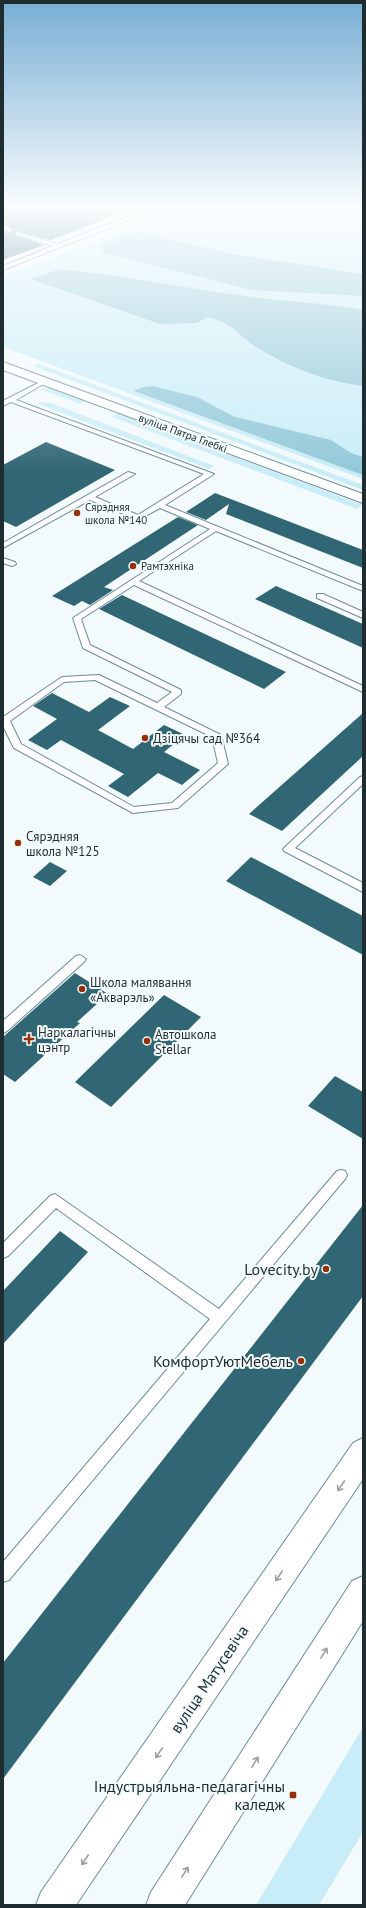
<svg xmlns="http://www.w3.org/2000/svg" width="366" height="1908" font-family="'PT Sans',sans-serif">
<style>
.green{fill:#c9edf8}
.forest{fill:#92c8d8}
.building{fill:#316674}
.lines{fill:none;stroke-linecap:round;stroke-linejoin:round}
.service-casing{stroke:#6c8c95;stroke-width:2}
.secondary-casing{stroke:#6c8c95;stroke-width:2}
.service{fill:#fff;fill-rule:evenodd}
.secondary{fill:#fff;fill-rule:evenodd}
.oneway{stroke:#9aa0a2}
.poi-dot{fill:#963008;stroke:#f3fafc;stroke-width:1.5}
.labels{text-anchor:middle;stroke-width:4;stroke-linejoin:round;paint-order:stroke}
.far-street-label{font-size:11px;fill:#1f2c30;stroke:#f3fafc}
.far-poi-label{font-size:11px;fill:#1f2c30;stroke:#f3fafc;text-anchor:start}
.poi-label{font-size:13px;fill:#1f2c30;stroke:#f3fafc;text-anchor:start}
.near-poi-label{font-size:16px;fill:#1f2c30;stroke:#f3fafc;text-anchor:end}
.near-street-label{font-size:16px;fill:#1f2c30;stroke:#f3fafc}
</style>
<rect width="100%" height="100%" fill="#f3fafc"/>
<path class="green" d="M 187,206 L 216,211 L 249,206 L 363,207 L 363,479 L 3,347 L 3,277 Z
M 39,364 L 363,485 L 363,490 L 33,366 Z
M 48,388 L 54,388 L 87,400 L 80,404 L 39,389 Z
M 39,402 L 51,403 L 214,466 L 209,469 L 38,404 Z
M 118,413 L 363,505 L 357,509 L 112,417 Z
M 363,1727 L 363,1832 L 319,1905 L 256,1905 Z"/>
<path class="forest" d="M 137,231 L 233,254 L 363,274 L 363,296 L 252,290 L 104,253 L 101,246 Z
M 59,269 C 124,275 187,289 252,297 C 289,302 326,303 363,310 L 363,386 C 326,381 293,369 261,350 C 240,338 233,322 207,317 L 197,323 L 160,324 L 31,279 Z
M 153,386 L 197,397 L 235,417 L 331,440 L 351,453 L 363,457 L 363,475 L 134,391 L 143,387 Z"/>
<path class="building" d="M 3,206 L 135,206 L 136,207 L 51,240 L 15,231 L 16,235 L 44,245 L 3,260 L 3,231 L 8,233 L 13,230 L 3,224 Z
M 46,442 L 115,470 L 16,527 L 3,521 L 3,465 Z
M 215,493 L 363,550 L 363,568 L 226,514 L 229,504 L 206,520 L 186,512 Z
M 178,517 L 198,525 L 104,587 L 113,590 L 90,605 L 82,601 L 74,606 L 52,596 Z
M 276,586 L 363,624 L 363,648 L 255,599 Z
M 122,595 L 158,612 L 286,672 L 264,689 L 99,609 Z
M 52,693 L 89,712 L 110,697 L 130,706 L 98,730 L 133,749 L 164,725 L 185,735 L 164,752 L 200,770 L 182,785 L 158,773 L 128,797 L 108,786 L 124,774 L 61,740 L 47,750 L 28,740 L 57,719 L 33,706 Z
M 363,713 L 363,756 L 282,831 L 249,814 Z
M 251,857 L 363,916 L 363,955 L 226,881 Z
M 50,862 L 67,871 L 50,886 L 33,877 Z
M 75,973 L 108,994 L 77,1022 L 80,1023 L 15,1082 L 3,1074 L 3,1037 Z
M 164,995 L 201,1017 L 111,1107 L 75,1082 Z
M 335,1076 L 363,1092 L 363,1139 L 308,1106 Z
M 363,1205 L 363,1296 L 3,1779 L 3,1663 Z
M 60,1231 L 88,1252 L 3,1344 L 3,1291 Z"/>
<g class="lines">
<g class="service-casing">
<path id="service" d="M 147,206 L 153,206 L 151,211 L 3,270 L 3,266 L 53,246 L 16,234 L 16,232 L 58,244 L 147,209 Z
M 3,225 L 11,229 L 12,230 L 9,232 L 3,229 Z
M 42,381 L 47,382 L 16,400 L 214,474 L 165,505 L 363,586 L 363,591 L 216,531 L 139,581 L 363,686 L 363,692 L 134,585 L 81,619 L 90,645 L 181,690 L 181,694 L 164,707 L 221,735 L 228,764 L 178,808 L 133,813 L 14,748 L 3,726 L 3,717 L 62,677 L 99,675 L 157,703 L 172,692 L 83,648 L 73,618 L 210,529 L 160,508 L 138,520 L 90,500 L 3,548 L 3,543 L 128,472 L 135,474 L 95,497 L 138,515 L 204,474 L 11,402 L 3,406 L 3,401 ZM 95,680 L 212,737 L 218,763 L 172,803 L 134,807 L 21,744 L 10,721 L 64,682 Z
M 3,558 L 15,562 L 16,564 L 12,566 L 3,563 Z
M 317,594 L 323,594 L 363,612 L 363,618 L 317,598 Z
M 363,776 L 363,784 L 295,848 L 363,883 L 363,892 L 284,851 L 283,849 L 360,777 Z
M 80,955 L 86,959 L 84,962 L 7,1031 L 3,1033 L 3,1021 L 76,956 Z
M 341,1170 L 345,1171 L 347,1175 L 345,1179 L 9,1580 L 3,1582 L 3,1562 L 210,1319 L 56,1208 L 8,1256 L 3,1258 L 3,1243 L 50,1196 L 55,1194 L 219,1309 L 337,1171 Z"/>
</g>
<g class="secondary-casing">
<path id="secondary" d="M 3,362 L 363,494 L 363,503 L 3,370 Z
M 363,1438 L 363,1479 L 76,1905 L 36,1905 L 41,1892 L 353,1443 Z
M 363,1576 L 363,1621 L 185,1905 L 146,1905 L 151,1892 L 352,1581 Z"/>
</g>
<use href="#service" class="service"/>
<use href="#secondary" class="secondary"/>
</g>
<defs><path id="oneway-shaft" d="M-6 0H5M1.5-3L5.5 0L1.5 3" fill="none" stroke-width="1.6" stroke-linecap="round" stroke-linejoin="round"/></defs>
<g class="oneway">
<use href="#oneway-shaft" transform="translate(341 1486) rotate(124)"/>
<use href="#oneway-shaft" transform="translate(279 1576) rotate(124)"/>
<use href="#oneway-shaft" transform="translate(324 1653) rotate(-58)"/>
<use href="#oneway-shaft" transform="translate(159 1753) rotate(124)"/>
<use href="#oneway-shaft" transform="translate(255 1762) rotate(-58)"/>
<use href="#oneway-shaft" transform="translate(85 1860) rotate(124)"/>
<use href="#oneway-shaft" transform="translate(185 1872) rotate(-58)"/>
</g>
<linearGradient id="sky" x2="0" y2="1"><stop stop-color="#78aed4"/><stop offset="0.44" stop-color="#fafdfe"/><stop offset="1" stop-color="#fafdfe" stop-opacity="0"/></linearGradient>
<rect width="366" height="473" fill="url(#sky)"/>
<g class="poi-dot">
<circle cx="77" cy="513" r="4"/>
<circle cx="133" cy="566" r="4"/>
<circle cx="145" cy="738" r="4"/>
<circle cx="18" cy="843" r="4"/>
<circle cx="82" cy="989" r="4"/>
<path d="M27 1033h4v4h4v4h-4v4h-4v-4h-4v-4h4z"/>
<circle cx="147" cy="1041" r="4"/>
<circle cx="326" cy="1269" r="4"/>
<circle cx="301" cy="1361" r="4"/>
<rect x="289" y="1791" width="8" height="8" rx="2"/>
</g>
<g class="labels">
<g class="far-street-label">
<text transform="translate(183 433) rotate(20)" y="4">вуліца Пятра Глебкі</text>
</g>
<g class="far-poi-label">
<text x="85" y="511">Сярэдняя<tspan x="85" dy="13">школа №140</tspan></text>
<text x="141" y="570">Рамтэхніка</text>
</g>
<g class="poi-label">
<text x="153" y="743">Дзіцячы сад №364</text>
<text x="26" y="841">Сярэдняя<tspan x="26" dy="15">школа №125</tspan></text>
<text x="90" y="987">Школа малявання<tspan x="90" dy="15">«Акварэль»</tspan></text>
<text x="38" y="1037">Наркалагічны<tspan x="38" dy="15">цэнтр</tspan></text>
<text x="155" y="1039">Автошкола<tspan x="155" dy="15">Stellar</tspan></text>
</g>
<g class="near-poi-label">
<text x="318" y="1275">Lovecity.by</text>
<text x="293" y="1367">КомфортУютМебель</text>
<text x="285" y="1792">Індустрыяльна-педагагічны<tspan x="285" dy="18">каледж</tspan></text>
</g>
<g class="near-street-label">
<text transform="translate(209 1679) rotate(-56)" y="6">вуліца Матусевіча</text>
</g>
</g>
<rect width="366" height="1908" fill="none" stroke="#1f2c30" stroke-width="8"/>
</svg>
